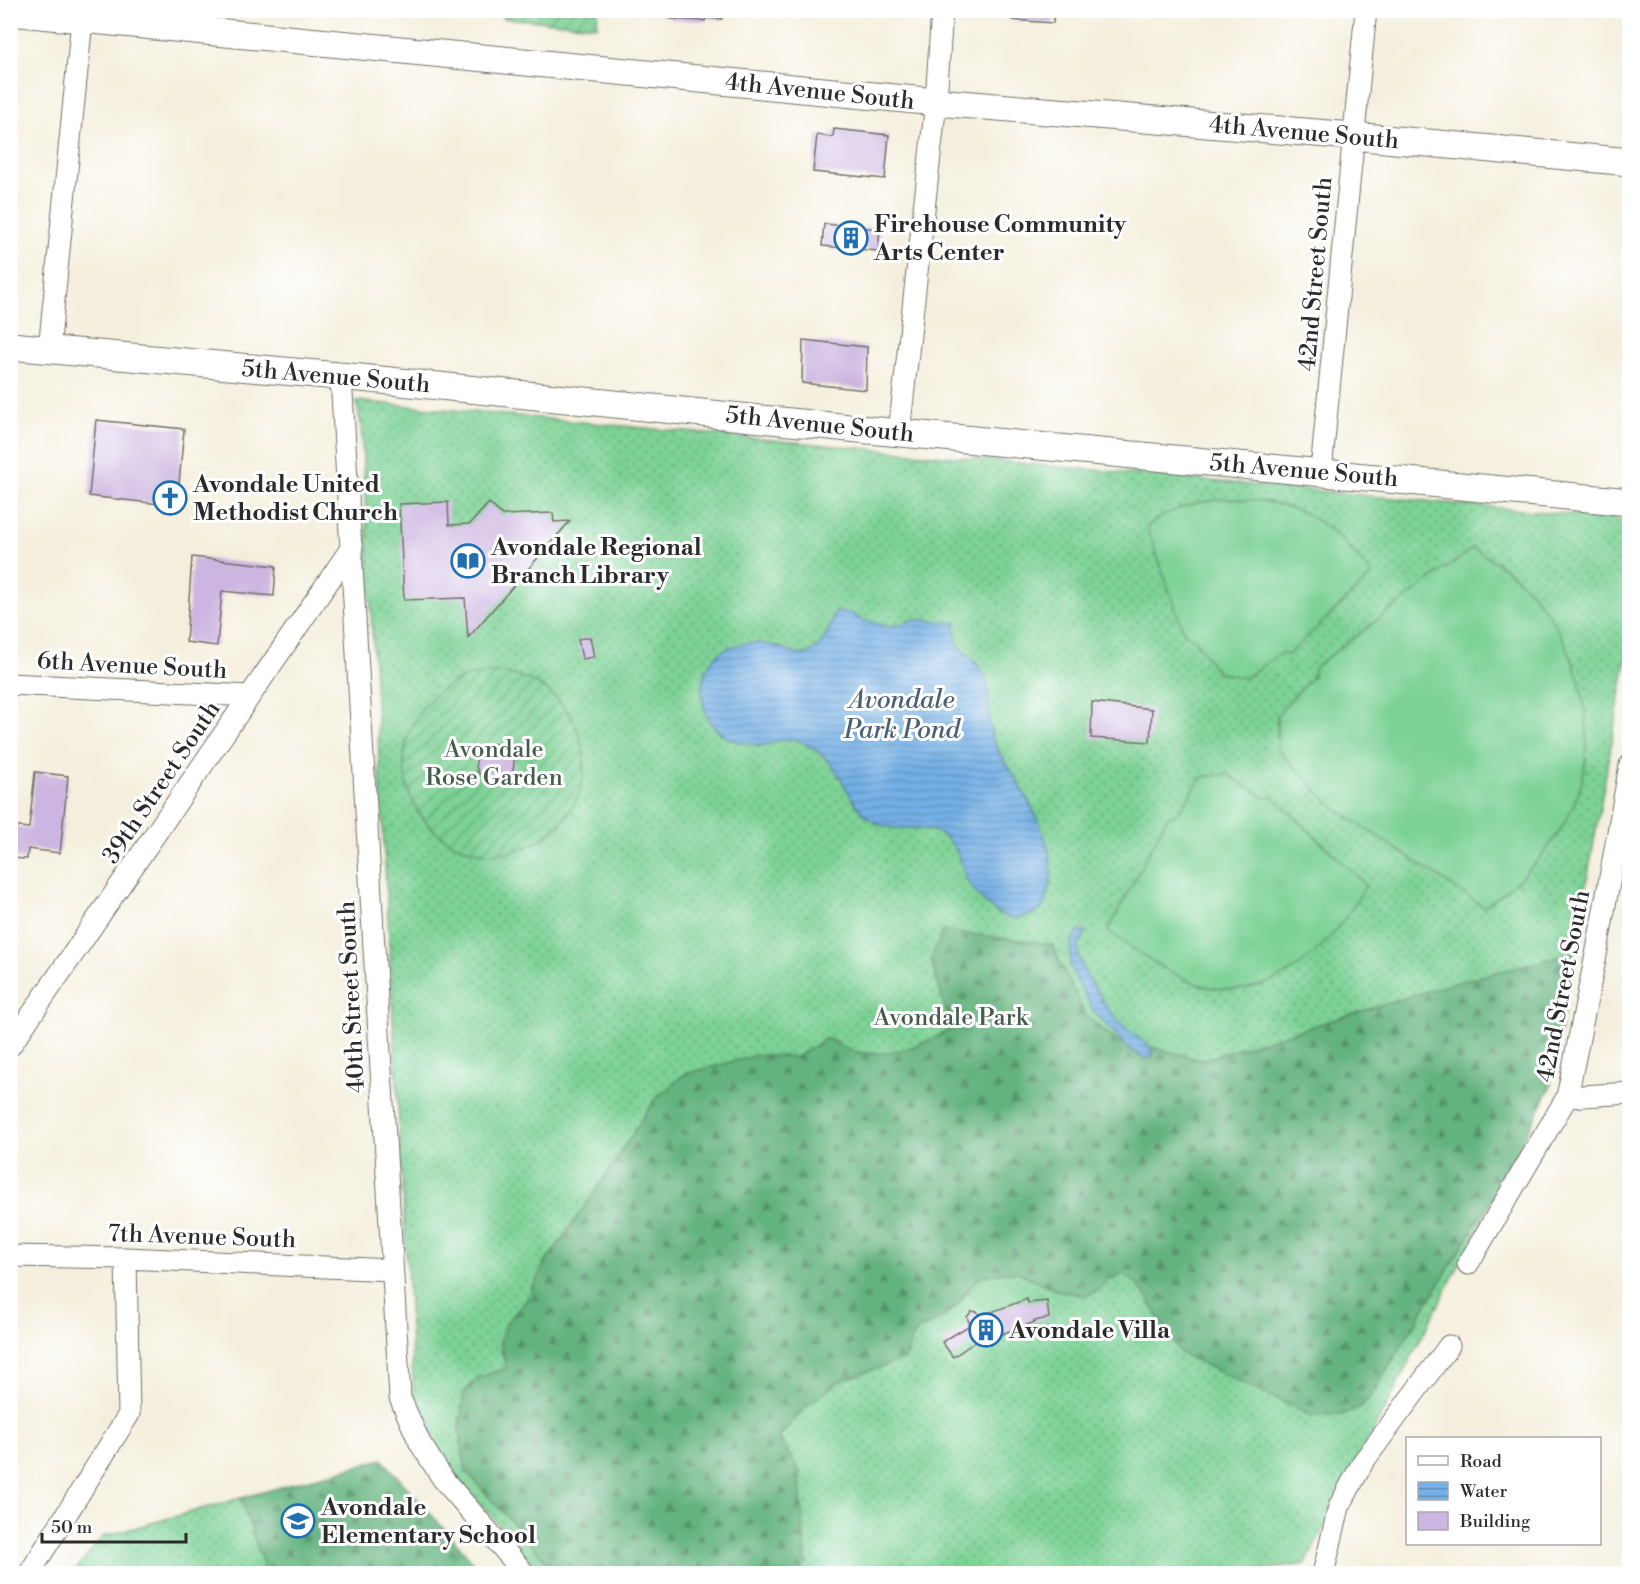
<svg xmlns="http://www.w3.org/2000/svg" width="1640" height="1584" font-family="'Libre Bodoni',serif">
<style>
.grass{fill:url(#grass-dots);stroke:#537e60;stroke-width:1.5}
.forest{fill:url(#forest-firs);stroke:#486f54;stroke-width:1.5}
.garden{fill:url(#garden-furrows);stroke:#537e60;stroke-width:1.5}
.pitch{fill:#7bd194;stroke:#537e60;stroke-width:1.5}
.water{fill:url(#water-rules);stroke:#506e88;stroke-width:1.5}
.building{fill:#ccb5e0}
.lines{fill:none;stroke-linecap:round;stroke-linejoin:round}
.minor-casing{stroke:#717069;stroke-width:23}
.tertiary-casing{stroke:#717069;stroke-width:29}
.minor{stroke:#fff;stroke-width:21}
.tertiary{stroke:#fff;stroke-width:27}
.labels{text-anchor:middle;stroke-width:6;stroke-linejoin:round;paint-order:stroke}
.street-label{font-size:24px;fill:#2b2b2b;stroke:#fff}
.poi-label{font-size:24px;font-weight:bold;fill:#2b2b2b;stroke:#fff;text-anchor:start}
.park-label{font-size:24px;fill:#435d4a;stroke:#fff}
.water-label{font-size:26px;font-style:italic;fill:#496076;stroke:#fff}
</style>
<defs>
<pattern id="grass-dots" width="8" height="8" patternUnits="userSpaceOnUse" patternTransform="scale(1.5)"><rect width="8" height="8" fill="#7bd194"/><path d="M2 2h.1M6 6h.1" fill="none" stroke="#65aa79" stroke-width="1.8" stroke-linecap="round"/></pattern>
<pattern id="forest-firs" width="22" height="20" patternUnits="userSpaceOnUse" patternTransform="scale(1.5)"><rect width="22" height="20" fill="#64b37e"/><path d="M5 1l3.5 6h-7zM16 11l3.5 6h-7z" fill="#539267"/></pattern>
<pattern id="garden-furrows" width="10" height="10" patternUnits="userSpaceOnUse" patternTransform="scale(1.5)"><rect width="10" height="10" fill="#7bd194"/><path d="M-1 1l2-2M0 10L10 0M9 11l2-2" fill="none" stroke="#65aa79"/></pattern>
<pattern id="water-rules" width="6" height="5" patternUnits="userSpaceOnUse" patternTransform="scale(1.5)"><rect width="6" height="5" fill="#75b0e6"/><path d="M0 2.5h6" fill="none" stroke="#608fbb"/></pattern>
</defs>
<rect width="100%" height="100%" fill="#fff"/>
<filter id="ink" filterUnits="userSpaceOnUse"><feTurbulence type="fractalNoise" baseFrequency=".0167" numOctaves="2"/><feDisplacementMap in="SourceGraphic" scale="12" xChannelSelector="R" yChannelSelector="G"/><feConvolveMatrix kernelMatrix="1 2 1 2 8 2 1 2 1" color-interpolation-filters="sRGB"/></filter>
<filter id="wash" filterUnits="userSpaceOnUse"><feTurbulence type="fractalNoise" baseFrequency=".008" numOctaves="4" result="noise"/><feDisplacementMap in="SourceGraphic" scale="24" xChannelSelector="R" yChannelSelector="G"/><feGaussianBlur stdDeviation="1.35" result="paint"/><feColorMatrix in="noise" values="0 0 0 0 0 0 0 0 0 0 0 0 0 0 0 0 0 1.4 0 .05"/><feComposite in="paint" operator="in"/></filter>
<g filter="url(#wash)">
<rect width="100%" height="100%" fill="#f4efdd"/>
<path class="grass" d="M 356,401 L 1629,520 L 1629,645 L 1550,1088 L 1305,1564 L 1237,1574 L 541,1573 L 447,1467 L 414,1401 L 361,425 Z
M 241,1498 L 266,1573 L 73,1574 L 102,1537 Z"/>
<path class="forest" d="M 943,931 L 1051,944 L 1086,1016 L 1116,1040 L 1135,1046 L 1151,1047 L 1202,1060 L 1457,982 L 1574,953 L 1550,1088 L 1508,1171 L 1369,1399 L 1357,1409 L 1341,1415 L 1312,1416 L 1182,1354 C 1158,1327 1155,1295 1124,1274 L 1108,1279 L 1101,1289 L 1086,1296 L 1056,1290 L 1020,1273 L 1008,1272 L 982,1276 L 973,1283 L 956,1307 L 931,1325 L 919,1329 L 910,1341 L 910,1349 L 905,1359 L 840,1381 L 805,1407 L 779,1438 L 799,1470 L 806,1563 L 799,1574 L 557,1573 L 466,1471 L 459,1430 L 464,1393 L 478,1378 L 506,1368 L 500,1342 L 506,1323 L 526,1301 L 544,1265 L 603,1180 L 655,1099 L 685,1074 L 758,1055 L 797,1057 L 826,1038 C 836,1042 846,1050 857,1052 C 891,1058 921,1045 951,1030 L 931,959 Z
M 382,1459 L 483,1573 L 266,1573 L 241,1498 Z"/>
<path class="garden" d="M 504,11 L 504,10 L 598,11 L 597,26 L 503,18 Z
M404 763a90 90 0 1 1 180 0a90 90 0 1 1-180 0Z"/>
<path class="pitch" d="M 1221,499 C 1297,499 1327,517 1372,575 L 1288,655 L 1281,653 L 1245,678 L 1217,672 L 1194,638 L 1184,633 L 1147,527 C 1167,509 1194,503 1221,499 Z
M 1473,548 C 1491,559 1510,570 1525,586 C 1582,643 1609,748 1565,822 C 1545,856 1517,885 1484,907 L 1332,806 L 1278,750 L 1277,715 L 1313,676 L 1315,667 Z
M 1227,774 L 1265,798 L 1272,796 L 1366,885 C 1331,947 1273,1010 1195,983 C 1163,971 1136,950 1108,931 L 1168,816 L 1177,815 L 1202,777 Z"/>
<path class="water" d="M 835,612 L 850,613 L 862,620 L 887,626 L 898,625 L 915,619 L 956,623 C 950,655 979,653 986,681 C 991,698 987,718 992,736 C 995,748 1005,761 1012,772 C 1030,802 1056,847 1051,883 C 1049,892 1045,901 1042,909 C 1033,914 1023,919 1012,918 C 994,916 976,895 968,881 C 961,868 960,851 948,840 C 927,819 900,835 876,823 C 853,811 846,781 829,762 C 820,752 805,741 791,739 C 781,738 774,743 765,745 C 760,746 755,745 751,744 C 720,741 702,722 702,690 C 702,678 707,666 715,657 C 733,639 766,640 788,651 C 795,654 800,656 809,653 C 826,645 829,628 835,612 Z
M 1078,931 L 1086,932 L 1078,946 L 1079,958 L 1085,973 L 1109,1010 L 1128,1030 L 1151,1047 L 1153,1056 L 1145,1059 L 1131,1050 L 1094,1012 L 1075,977 L 1070,965 L 1071,943 Z"/>
<g id="blocks">
<path class="building" d="M 641,10 L 723,10 L 722,19 L 706,18 L 705,21 L 670,19 L 670,15 L 641,12 Z
M 1012,10 L 1054,10 L 1053,23 L 1012,20 Z
M 834,129 L 889,135 L 885,179 L 813,172 L 817,135 L 833,137 Z
M 824,224 L 880,229 L 878,251 L 822,246 Z
M 803,340 L 867,347 L 866,390 L 802,383 Z
M 96,420 L 184,429 L 177,506 L 89,496 Z
M 448,502 L 449,525 L 470,524 L 489,503 L 502,515 L 553,513 L 554,522 L 570,521 L 468,638 L 465,598 L 404,600 L 399,504 Z
M 192,557 L 276,566 L 274,596 L 222,591 L 217,646 L 186,642 Z
M 590,637 L 594,657 L 582,659 L 578,639 Z
M 1092,702 L 1152,709 L 1150,742 L 1091,738 Z
M476 763a19 19 0 1 1 38 0a19 19 0 1 1-38 0Z
M 35,772 L 68,776 L 60,853 L 28,849 L 27,859 L 10,858 L 10,826 L 29,828 Z
M 1027,1299 L 1028,1303 L 1047,1301 L 1049,1318 L 1034,1321 L 1035,1322 L 983,1341 L 982,1337 L 953,1357 L 942,1342 L 970,1325 L 967,1317 L 972,1311 L 977,1312 L 981,1316 Z"/>
</g>
</g>
<g filter="url(#ink)">
<use href="#blocks" fill-opacity="0" stroke="#717069" stroke-width="1.5"/>
<g class="lines">
<g class="minor-casing">
<path id="minor" d="M 49,350 L 83,10
M 341,376 L 400,1398 L 420,1443 L 443,1479 L 525,1574
M 899,433 L 936,102 L 942,10
M 1321,471 L 1366,10
M 10,684 L 250,696
M 10,1046 L 352,547
M 1567,1097 L 1630,1093
M 10,1256 L 126,1258 L 392,1270
M 1468,1264 L 1567,1097 L 1597,950 L 1630,765
M 29,1574 L 129,1414 L 126,1258
M 1323,1574 L 1339,1507 L 1363,1462 L 1449,1346"/>
</g>
<g class="tertiary-casing">
<path id="tertiary" d="M 10,12 L 936,102 L 1353,136 L 1630,162
M 10,346 L 371,379 L 869,430 L 1630,502"/>
</g>
<use href="#minor" class="minor"/>
<use href="#tertiary" class="tertiary"/>
</g>
</g>
<defs>
<g id="building-ring" transform="scale(1.725)"><circle r="9.5" fill="#fff" stroke="#1f6fb2" stroke-width="1.5"/><path d="M-4-6H4V6H1V3H-1V6H-4ZM-2.5-4.3h1.7v1.8h-1.7ZM.8-4.3h1.7v1.8H.8ZM-2.5-1h1.7V.8h-1.7ZM.8-1h1.7V.8H.8Z" fill="#1f6fb2"/></g>
<g id="church-ring" transform="scale(1.725)"><circle r="9.5" fill="#fff" stroke="#1f6fb2" stroke-width="1.5"/><path d="M-1.2-6h2.4v3.5h3.3v2.4h-3.3V6h-2.4V-.1h-3.3v-2.4h3.3Z" fill="#1f6fb2"/></g>
<g id="library-ring" transform="scale(1.725)"><circle r="9.5" fill="#fff" stroke="#1f6fb2" stroke-width="1.5"/><path d="M-6-4Q-3-5.5-.7-3.5V5Q-3 3-6 4ZM6-4Q3-5.5 .7-3.5V5Q3 3 6 4Z" fill="#1f6fb2"/></g>
<g id="school-ring" transform="scale(1.725)"><circle r="9.5" fill="#fff" stroke="#1f6fb2" stroke-width="1.5"/><path d="M0-5L7-2L0 1L-7-2ZM-4 1L0 2.5L4 1V4Q0 6-4 4Z" fill="#1f6fb2"/></g>
</defs>
<g fill-rule="evenodd">
<use href="#building-ring" x="851" y="238"/>
<use href="#church-ring" x="170" y="498"/>
<use href="#library-ring" x="468" y="561"/>
<use href="#building-ring" x="986" y="1330"/>
<use href="#school-ring" x="298" y="1521"/>
</g>
<g class="labels">
<g class="street-label">
<text transform="translate(820 91) rotate(6)" y="8">4th Avenue South</text>
<text transform="translate(1304 132) rotate(5)" y="8">4th Avenue South</text>
<text transform="translate(1315 274) rotate(-85)" y="8">42nd Street South</text>
<text transform="translate(336 376) rotate(5)" y="8">5th Avenue South</text>
<text transform="translate(820 424) rotate(6)" y="8">5th Avenue South</text>
<text transform="translate(1304 470) rotate(5)" y="8">5th Avenue South</text>
<text transform="translate(132 665) rotate(3)" y="8">6th Avenue South</text>
<text transform="translate(161 782) rotate(-56)" y="8">39th Street South</text>
<text transform="translate(1563 986) rotate(-79)" y="8">42nd Street South</text>
<text transform="translate(351 997) rotate(-93)" y="8">40th Street South</text>
<text transform="translate(202 1236) rotate(2)" y="8">7th Avenue South</text>
</g>
<g class="poi-label">
<text x="874" y="232">Firehouse Community<tspan x="874" dy="28">Arts Center</tspan></text>
<text x="193" y="492">Avondale United<tspan x="193" dy="28">Methodist Church</tspan></text>
<text x="491" y="555">Avondale Regional<tspan x="491" dy="28">Branch Library</tspan></text>
<text x="1009" y="1338">Avondale Villa</text>
<text x="321" y="1515">Avondale<tspan x="321" dy="28">Elementary School</tspan></text>
</g>
<g class="park-label">
<text x="494" y="757">Avondale<tspan x="494" dy="28">Rose Garden</tspan></text>
<text x="951" y="1025">Avondale Park</text>
</g>
<g class="water-label">
<text x="902" y="708">Avondale<tspan x="902" dy="30">Park Pond</tspan></text>
</g>
</g>
<rect width="1640" height="1584" fill="none" stroke="#fff" stroke-width="36"/>
<rect x="1406" y="1437" width="195" height="108" fill="#ffffff" stroke="#aaaaaa" stroke-width="1.5"/>
<rect x="1418" y="1456" width="30" height="9" fill="#ffffff" stroke="#aaaaaa" stroke-width="1.5"/>
<text x="1460" y="1467" font-size="18" fill="#2b2b2b">Road</text>
<rect x="1418" y="1482" width="30" height="18" fill="url(#water-rules)" stroke="#aaaaaa" stroke-width="1.5"/>
<text x="1460" y="1497" font-size="18" fill="#2b2b2b">Water</text>
<rect x="1418" y="1512" width="30" height="18" fill="#ccb5e0" stroke="#aaaaaa" stroke-width="1.5"/>
<text x="1460" y="1527" font-size="18" fill="#2b2b2b">Building</text>
<path d="M42 1533v9h144v-9" fill="none" stroke="#2b2b2b" stroke-width="3"/>
<text x="51" y="1533" font-size="18" fill="#2b2b2b" stroke="#ffffff" stroke-width="4.5" paint-order="stroke">50 m</text>
</svg>
